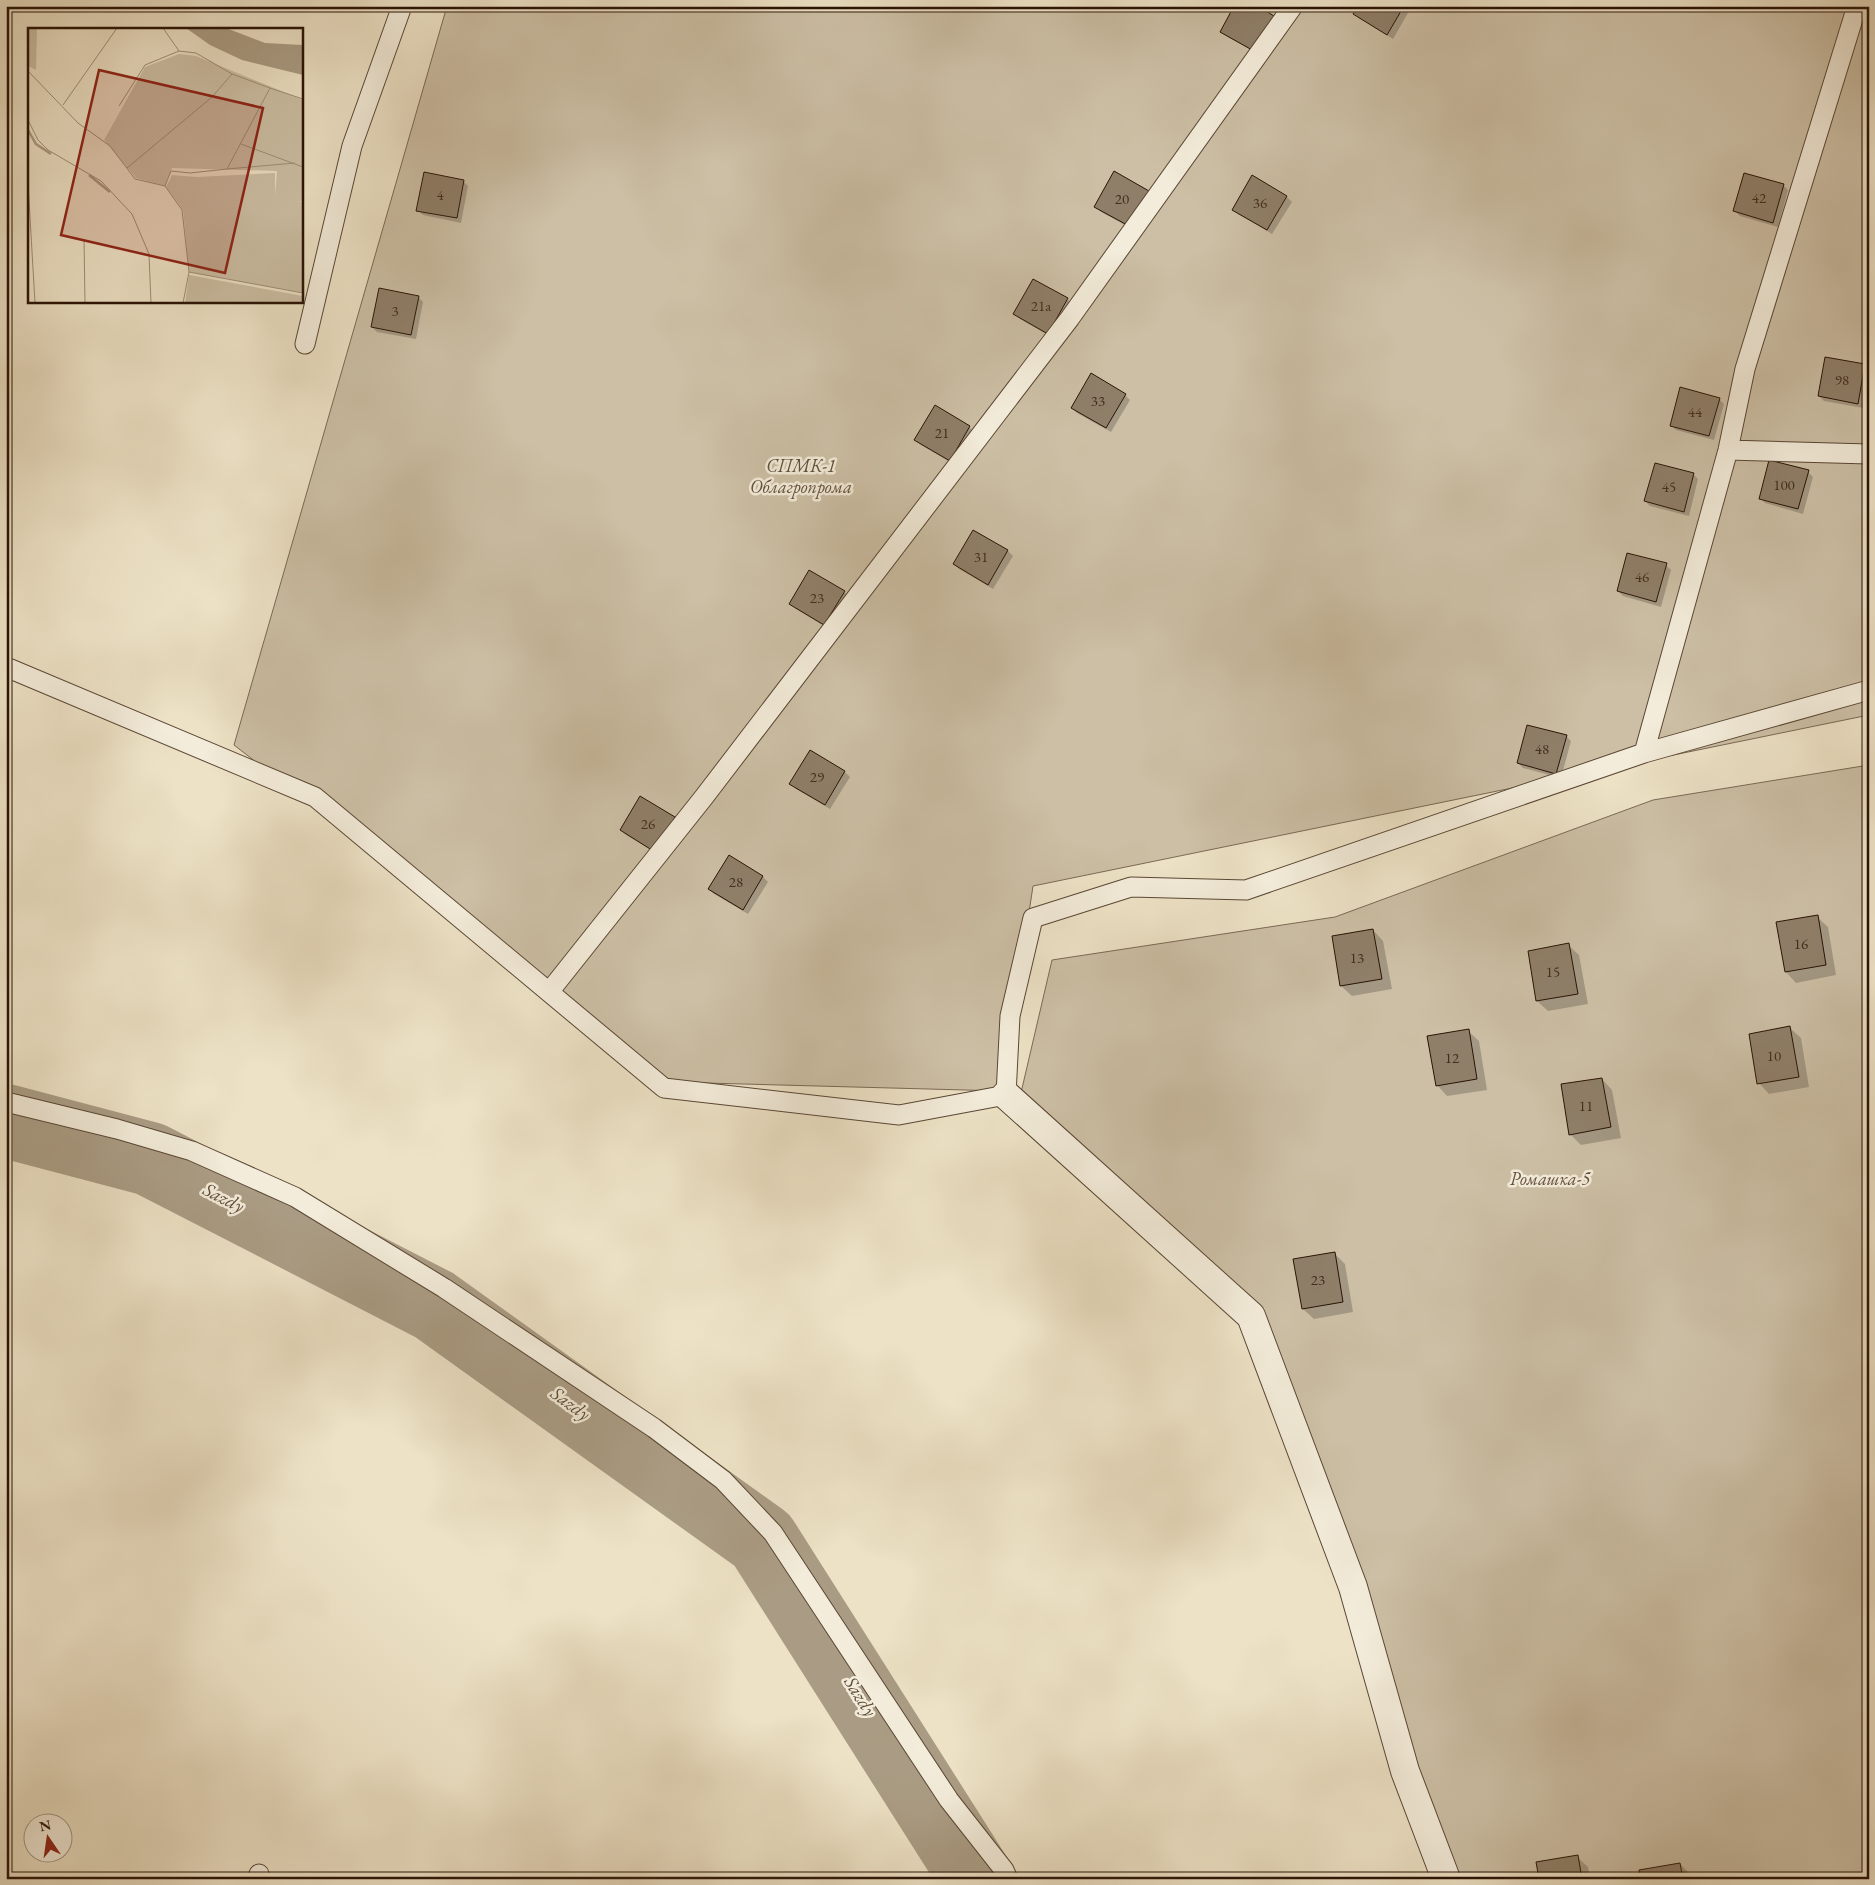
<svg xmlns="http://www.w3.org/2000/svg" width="1875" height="1885" font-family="'EB Garamond',serif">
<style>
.green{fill:#ccbfa5;stroke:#7a6955}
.shadow{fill:#0003}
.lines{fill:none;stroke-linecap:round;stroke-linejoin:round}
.river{stroke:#aa9c84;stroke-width:74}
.building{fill:#8f7f69;stroke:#291305}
.service-casing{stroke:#5a4735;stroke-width:21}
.minor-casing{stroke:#5a4735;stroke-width:30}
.service{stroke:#f3ecda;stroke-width:19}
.minor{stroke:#f3ecda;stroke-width:28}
.labels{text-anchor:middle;stroke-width:5;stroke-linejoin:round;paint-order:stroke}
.number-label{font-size:15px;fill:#422e1e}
.park-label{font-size:18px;font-style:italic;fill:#624f3d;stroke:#f3ecda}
.water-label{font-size:19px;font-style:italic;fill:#5d4a38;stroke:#f3ecda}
.inset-river{fill:none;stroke:#aa9c84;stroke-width:2.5}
.inset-road{fill:none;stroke:#9f8f79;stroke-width:1}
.view{fill:#8f2418;fill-opacity:0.15;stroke:#8f2418;stroke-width:2.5}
.inset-edge{fill:none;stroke:#291305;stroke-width:2.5}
</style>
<rect width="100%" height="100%" fill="#ede2c6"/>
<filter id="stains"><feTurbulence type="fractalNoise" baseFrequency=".004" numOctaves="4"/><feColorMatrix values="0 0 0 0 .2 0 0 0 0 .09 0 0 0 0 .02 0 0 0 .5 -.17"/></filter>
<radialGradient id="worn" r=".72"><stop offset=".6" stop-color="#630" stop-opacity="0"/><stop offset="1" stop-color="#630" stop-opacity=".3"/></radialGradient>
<path class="green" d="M 447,6 L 1869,6 L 1869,715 L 1033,886 L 1002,1091 L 669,1082 L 234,745 Z
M 1869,765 L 1869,1879 L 1451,1879 L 1260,1314 L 1020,1097 L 1052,960 L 1335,917 L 1653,800 Z"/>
<path class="shadow" d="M 523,6 L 532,6 L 531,10 Z
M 1256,6 L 1274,17 L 1279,22 L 1260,55 L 1226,36 L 1221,32 Z
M 1358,6 L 1412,6 L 1393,39 L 1359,18 L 1354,13 Z
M 1253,177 L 1287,197 L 1292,202 L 1272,234 L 1238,214 L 1233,209 Z
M 463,181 L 468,186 L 461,223 L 423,215 L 418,210 Z
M 1783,185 L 1788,190 L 1778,227 L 1740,216 L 1735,211 Z
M 1148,192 L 1153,197 L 1134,230 L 1101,212 L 1096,207 Z
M 418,297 L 423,302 L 416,339 L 377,332 L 372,327 Z
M 1067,299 L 1072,304 L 1053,338 L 1020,319 L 1015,314 Z
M 1865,366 L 1869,370 L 1869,375 L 1863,408 L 1824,401 L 1819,396 Z
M 1092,375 L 1125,395 L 1130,400 L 1111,432 L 1077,413 L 1072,408 Z
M 1719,399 L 1724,404 L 1714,440 L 1676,430 L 1671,425 Z
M 969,427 L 974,432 L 955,465 L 921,445 L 916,440 Z
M 1808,472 L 1813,477 L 1803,514 L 1765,503 L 1760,498 Z
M 1693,474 L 1698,479 L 1689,516 L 1650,506 L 1645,501 Z
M 974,531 L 1008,551 L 1013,556 L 993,589 L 959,569 L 954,564 Z
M 1666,565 L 1671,570 L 1661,607 L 1623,596 L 1618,591 Z
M 844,592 L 849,597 L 829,629 L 796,609 L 791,604 Z
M 1566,736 L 1571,741 L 1561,778 L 1523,768 L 1518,763 Z
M 811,752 L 845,772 L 850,777 L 830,809 L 796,789 L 791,784 Z
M 641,798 L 675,818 L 680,823 L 661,856 L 626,835 L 621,830 Z
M 729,857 L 763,877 L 768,882 L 748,914 L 714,894 L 709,889 Z
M 1817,917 L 1828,927 L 1836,975 L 1796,983 L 1786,972 L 1777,923 Z
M 1373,930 L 1383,941 L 1392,989 L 1352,996 L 1341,986 Z
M 1568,945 L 1579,955 L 1588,1004 L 1548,1011 L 1537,1001 Z
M 1790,1028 L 1801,1038 L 1809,1087 L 1769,1094 L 1759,1083 Z
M 1468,1031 L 1479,1041 L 1487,1090 L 1447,1096 L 1437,1085 Z
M 1602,1079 L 1612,1090 L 1621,1138 L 1581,1145 L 1570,1134 Z
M 1334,1253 L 1345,1264 L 1353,1312 L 1314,1319 L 1303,1309 Z
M 1577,1857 L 1588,1867 L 1590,1879 L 1540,1879 Z
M 1680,1864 L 1691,1875 L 1691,1879 L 1641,1879 Z"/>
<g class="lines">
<path class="river" d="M 6,1121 L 150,1159 L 434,1305 L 762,1540 L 977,1879"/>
</g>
<path class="building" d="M 1234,6 L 1258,6 L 1274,16 L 1254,51 L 1220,32 Z
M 1357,6 L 1404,6 L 1387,35 L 1353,14 Z
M 1114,171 L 1149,191 L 1129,226 L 1094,207 Z
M 424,172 L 464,180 L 457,218 L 416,211 Z
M 1744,173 L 1784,184 L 1773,223 L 1733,211 Z
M 1252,175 L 1287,196 L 1267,230 L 1232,210 Z
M 1033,279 L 1068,298 L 1048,334 L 1013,314 Z
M 379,288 L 419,296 L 411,335 L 371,327 Z
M 1825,357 L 1865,364 L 1858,404 L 1818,396 Z
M 1091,373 L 1126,394 L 1106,428 L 1071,408 Z
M 1680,387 L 1720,398 L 1709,436 L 1670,426 Z
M 935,405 L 970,426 L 950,461 L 914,440 Z
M 1769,460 L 1809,470 L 1798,509 L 1759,499 Z
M 1655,463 L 1694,473 L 1684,512 L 1644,501 Z
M 973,530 L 1008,550 L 988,585 L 953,564 Z
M 1627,553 L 1667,563 L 1656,602 L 1617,591 Z
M 809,570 L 845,591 L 824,625 L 789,604 Z
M 1527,725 L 1567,735 L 1556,774 L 1517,763 Z
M 810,750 L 845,771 L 825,805 L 789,784 Z
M 640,796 L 675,817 L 655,852 L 620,830 Z
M 729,855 L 763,876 L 743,910 L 708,889 Z
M 1818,915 L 1826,965 L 1785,972 L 1776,922 Z
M 1373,929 L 1382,979 L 1340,986 L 1332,936 Z
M 1569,943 L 1578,994 L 1536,1001 L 1528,951 Z
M 1790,1026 L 1799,1077 L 1757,1084 L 1749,1034 Z
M 1469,1029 L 1477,1079 L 1436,1086 L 1427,1036 Z
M 1602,1078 L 1611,1127 L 1569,1135 L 1561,1084 Z
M 1335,1252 L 1343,1302 L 1302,1309 L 1293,1259 Z
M 1578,1855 L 1582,1879 L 1539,1879 L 1536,1862 Z
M 1680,1863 L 1683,1879 L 1640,1879 L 1639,1870 Z"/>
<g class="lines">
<g class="service-casing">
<path id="service" d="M 305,344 L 352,146 L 402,6
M 1728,450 L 1869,454
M 6,667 L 315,797 L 664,1088 L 899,1115 L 1006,1095 L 1010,1016 L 1033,918 L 1131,887 L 1246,890 L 1644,753 L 1728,450 L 1745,369 L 1857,6
M 1644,753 L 1869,690
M 549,992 L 704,797 L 1070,318 L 1293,6
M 6,1102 L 117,1129 L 192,1151 L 295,1197 L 444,1288 L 654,1428 L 723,1480 L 773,1533 L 949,1800 L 1004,1870 L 1008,1879
M 259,1874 L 260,1879"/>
</g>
<g class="minor-casing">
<path id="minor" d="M 1006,1095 L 1251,1316 L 1353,1587 L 1405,1771 L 1446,1879"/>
</g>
<use href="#service" class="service"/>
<use href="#minor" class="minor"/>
</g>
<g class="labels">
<g class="number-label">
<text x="440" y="200">4</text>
<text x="1759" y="203">42</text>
<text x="1122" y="204">20</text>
<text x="1260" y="208">36</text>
<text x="1041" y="311">21а</text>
<text x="395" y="316">3</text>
<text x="1842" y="385">98</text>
<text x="1098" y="406">33</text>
<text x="1695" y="417">44</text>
<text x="942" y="438">21</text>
<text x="1784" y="490">100</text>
<text x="1669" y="492">45</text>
<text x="981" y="562">31</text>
<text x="1642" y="582">46</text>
<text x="817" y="603">23</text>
<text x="1542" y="754">48</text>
<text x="817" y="782">29</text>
<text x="648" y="829">26</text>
<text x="736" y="887">28</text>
<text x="1801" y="949">16</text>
<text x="1357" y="963">13</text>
<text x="1553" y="977">15</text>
<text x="1774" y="1061">10</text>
<text x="1452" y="1063">12</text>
<text x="1586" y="1111">11</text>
<text x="1318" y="1285">23</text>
</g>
<g class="park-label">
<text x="801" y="472">СПМК-1<tspan x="801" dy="21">Облагропрома</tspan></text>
<text x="1550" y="1185">Ромашка-5</text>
</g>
<g class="water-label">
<text transform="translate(224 1197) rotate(27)" y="7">Sazdy</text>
<text transform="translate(571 1403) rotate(36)" y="7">Sazdy</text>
<text transform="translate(861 1696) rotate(58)" y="7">Sazdy</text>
</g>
</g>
<g transform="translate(28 28)">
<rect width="275" height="275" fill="#ede2c6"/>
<path d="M 0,0 L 9,0 L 8,42 L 0,38 ZM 151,26 L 168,28 L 275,72 L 275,173 L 271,173 L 275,174 L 275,265 L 161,244 L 155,182 L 138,159 L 144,147 L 169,149 L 247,145 L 247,168 L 249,143 L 144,140 L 137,158 L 108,150 L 76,112 L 117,39 ZM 161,247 L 275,268 L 275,275 L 157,275 Z" fill="#ccbfa5"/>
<path d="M 158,0 L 198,0 L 237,15 L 275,17 L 275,47 L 214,32 L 182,17 Z" fill="#aa9c84"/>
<path class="inset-river" d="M 0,102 L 8,116 L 23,126M 61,147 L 82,164"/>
<path class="inset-road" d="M 135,0 L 151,23 L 168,25 L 204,46 L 242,60 L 199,141 L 162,145 L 143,143 L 137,158M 0,43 L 50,95 L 82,118 L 107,151 L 137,158M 242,60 L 275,71M 35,77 L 89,0M 91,78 L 117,37 L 151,23M 0,92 L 10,112 L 20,122 L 73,153 L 104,186 L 121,226 L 123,275M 213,116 L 275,139M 99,140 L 184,69 L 204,46M 199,141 L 267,135M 0,155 L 7,275M 137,158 L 154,182 L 161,244 L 155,275M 56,211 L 57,275M 161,244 L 275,265"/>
<path class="view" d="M 71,42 L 235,80 L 197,245 L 33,207 Z"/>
<rect width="275" height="275" class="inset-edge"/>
</g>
<rect width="1875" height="1885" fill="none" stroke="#ede2c6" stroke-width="25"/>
<rect x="8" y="8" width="1860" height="1870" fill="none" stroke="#291305" stroke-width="2.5"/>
<rect x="12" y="12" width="1850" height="1860" fill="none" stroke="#291305"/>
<g transform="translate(48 1838) rotate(347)"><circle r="24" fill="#f3ecda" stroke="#a29585"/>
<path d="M0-4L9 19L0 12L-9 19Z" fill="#8f2418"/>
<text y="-8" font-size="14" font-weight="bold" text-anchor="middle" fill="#291305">N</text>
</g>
<rect width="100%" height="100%" filter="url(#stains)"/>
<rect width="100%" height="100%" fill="url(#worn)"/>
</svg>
